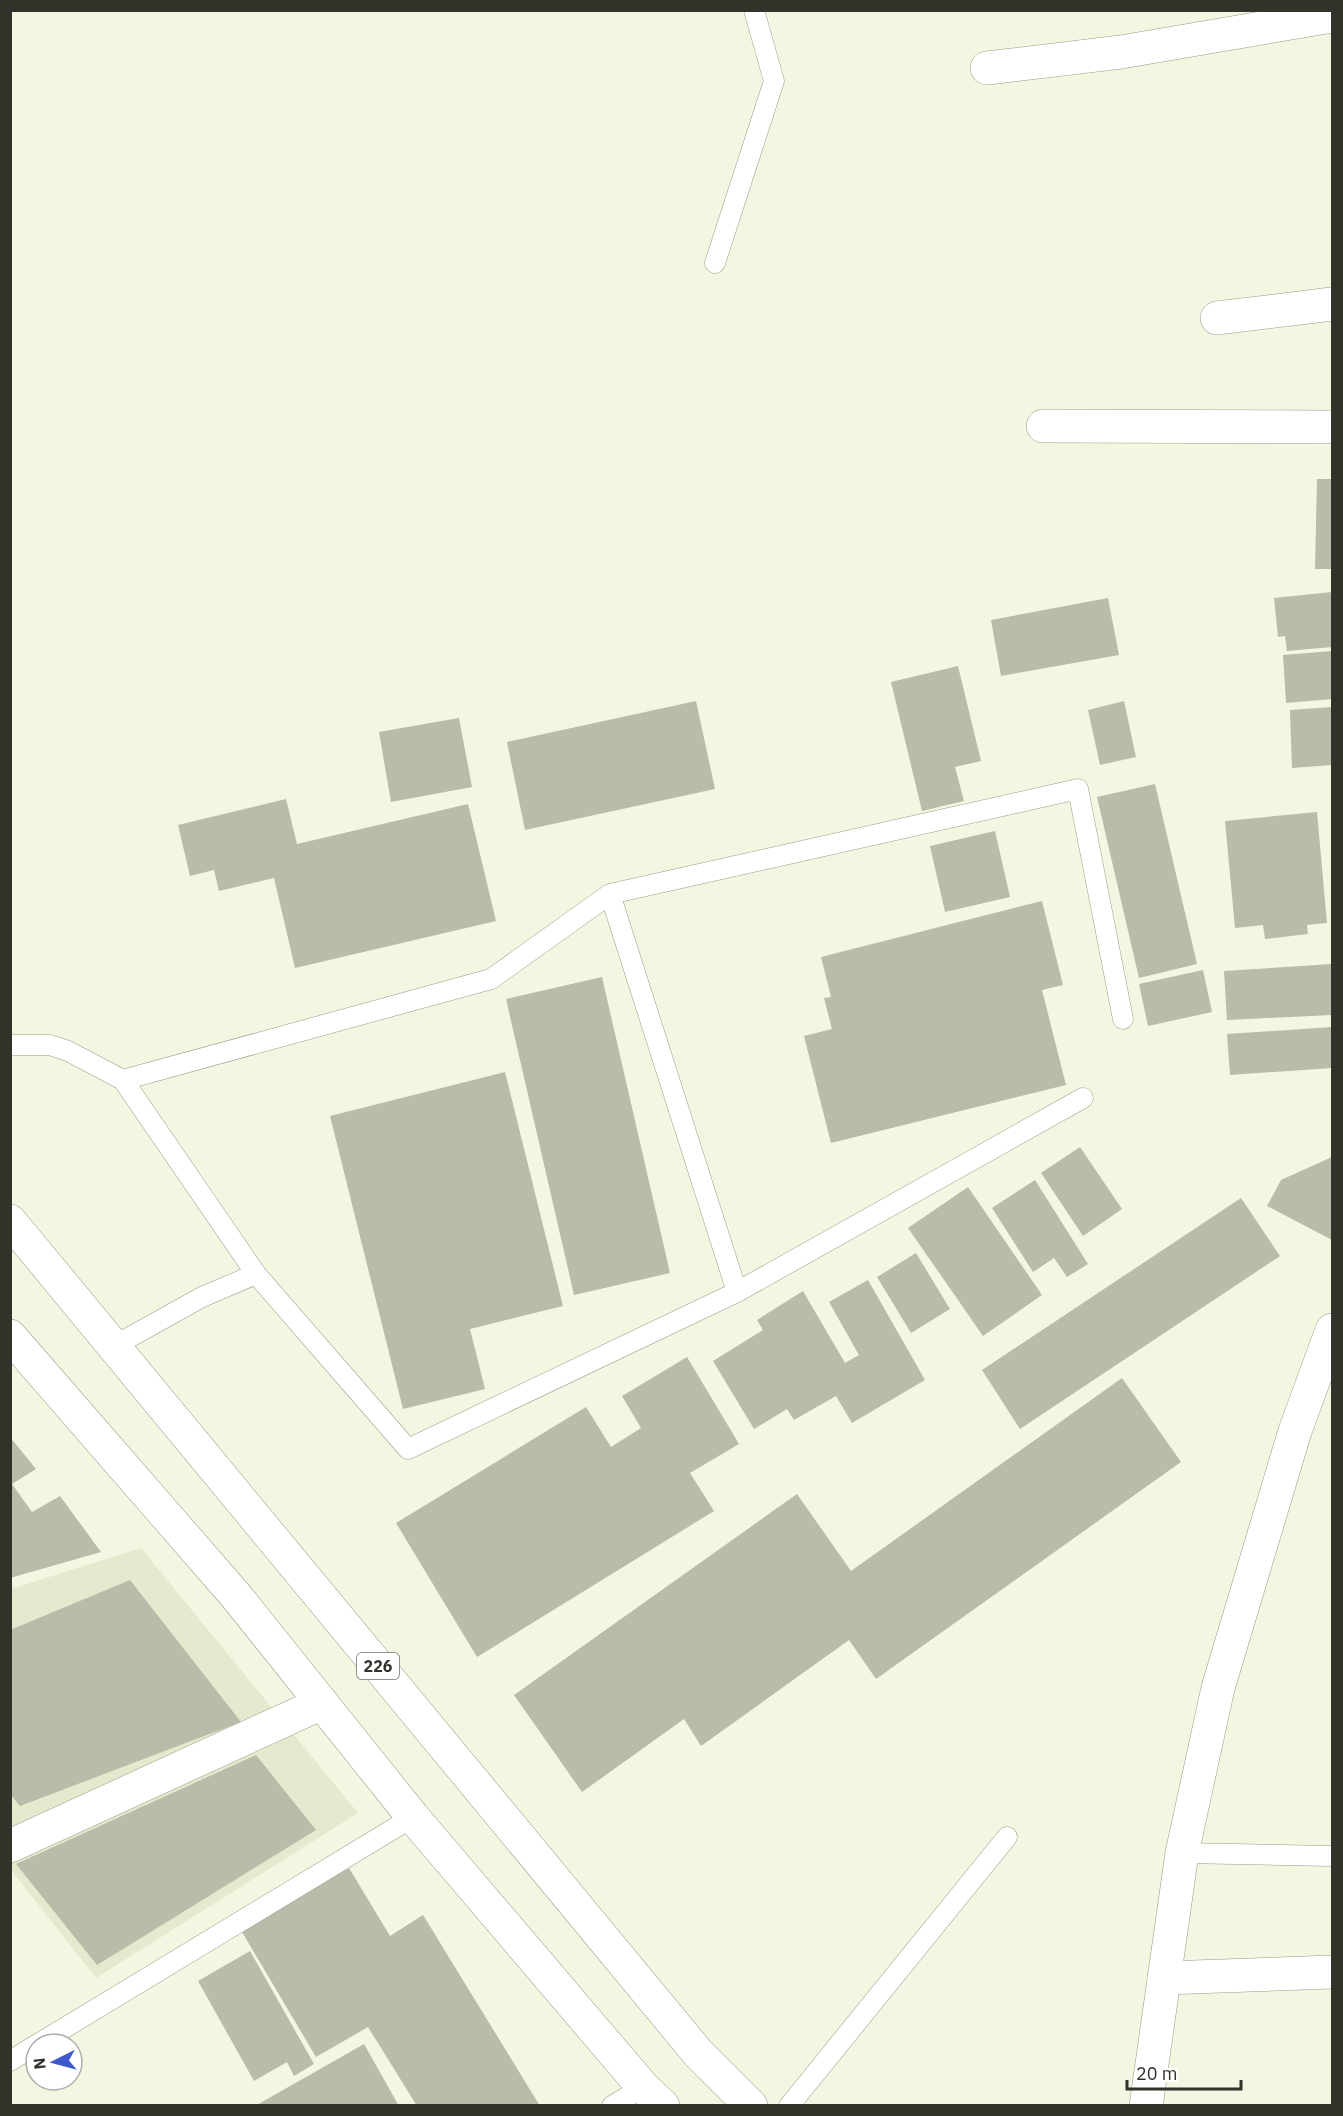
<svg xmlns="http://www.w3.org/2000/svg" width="1343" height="2116" font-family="'IBM Plex Sans',sans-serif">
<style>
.built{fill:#e4eace}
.building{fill:#b8bca8}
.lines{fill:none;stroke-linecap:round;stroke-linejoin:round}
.lane-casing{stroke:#979c87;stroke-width:21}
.street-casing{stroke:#979c87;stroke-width:34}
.secondary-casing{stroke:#979c87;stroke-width:34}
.primary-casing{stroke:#979c87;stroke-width:34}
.lane{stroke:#fff;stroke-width:20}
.street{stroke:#fff;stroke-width:33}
.secondary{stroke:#fff;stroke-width:33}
.primary{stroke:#fff;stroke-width:33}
.labels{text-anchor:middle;stroke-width:5;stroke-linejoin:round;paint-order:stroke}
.shield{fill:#fff;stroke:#6f706b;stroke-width:1.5}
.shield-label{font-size:16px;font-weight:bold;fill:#31332b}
</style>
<rect width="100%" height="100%" fill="#f2f7e1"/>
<path class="built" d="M 141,1548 L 358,1813 L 96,1978 L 11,1870 L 11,1589 Z"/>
<path class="building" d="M 1317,479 L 1332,479 L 1332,569 L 1315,569 Z
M 1332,592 L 1332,647 L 1287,651 L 1285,636 L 1278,637 L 1274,598 Z
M 1108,598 L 1119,655 L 1001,676 L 991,620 Z
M 1332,651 L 1332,699 L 1286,703 L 1283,655 Z
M 958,666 L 981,761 L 955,767 L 964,801 L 922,811 L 891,682 Z
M 696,701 L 715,789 L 525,830 L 507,742 Z
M 1124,701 L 1136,757 L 1100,765 L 1088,710 Z
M 1332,707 L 1332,765 L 1292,768 L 1290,710 Z
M 459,718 L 472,787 L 391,802 L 379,732 Z
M 1155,784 L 1197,964 L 1139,978 L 1097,797 Z
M 286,799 L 297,844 L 468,804 L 496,921 L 295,968 L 274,878 L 219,891 L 214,870 L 190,876 L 178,825 Z
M 1317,812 L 1327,923 L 1307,925 L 1308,934 L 1265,939 L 1263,925 L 1235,928 L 1225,821 Z
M 995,831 L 1010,897 L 945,912 L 930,846 Z
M 1042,901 L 1063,985 L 1042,990 L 1066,1085 L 831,1143 L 804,1036 L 832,1029 L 824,998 L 831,997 L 821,957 Z
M 1332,964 L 1332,1015 L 1227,1020 L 1224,971 Z
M 1203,970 L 1212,1012 L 1148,1026 L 1139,984 Z
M 602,977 L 670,1273 L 574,1295 L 506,999 Z
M 1332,1027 L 1332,1068 L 1230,1075 L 1227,1034 Z
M 505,1072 L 563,1306 L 470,1329 L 485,1389 L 403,1409 L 330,1116 Z
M 1080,1147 L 1122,1209 L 1083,1236 L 1041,1173 Z
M 1332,1157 L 1332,1240 L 1267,1206 L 1281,1180 Z
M 1035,1180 L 1088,1264 L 1067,1277 L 1054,1258 L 1033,1272 L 992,1208 Z
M 968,1187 L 1042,1295 L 983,1336 L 908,1228 Z
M 1241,1198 L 1280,1256 L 1020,1429 L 982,1370 Z
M 916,1253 L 950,1309 L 911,1333 L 877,1277 Z
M 868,1280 L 925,1380 L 852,1423 L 836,1396 L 794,1420 L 787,1409 L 754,1429 L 713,1361 L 763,1330 L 757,1320 L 803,1291 L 845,1363 L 859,1355 L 829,1302 Z
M 687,1357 L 739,1444 L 690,1473 L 714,1511 L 477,1657 L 396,1523 L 586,1407 L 611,1447 L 641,1428 L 622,1396 Z
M 1122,1378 L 1181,1462 L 876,1679 L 849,1640 L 701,1746 L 684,1719 L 582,1792 L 514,1695 L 797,1494 L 851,1571 Z
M 10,1437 L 36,1469 L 12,1484 L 32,1512 L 60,1496 L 101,1552 L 10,1578 Z
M 130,1580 L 241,1722 L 20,1806 L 10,1794 L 10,1630 Z
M 256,1755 L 316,1830 L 97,1965 L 16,1864 Z
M 349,1868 L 390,1936 L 423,1915 L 540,2106 L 417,2106 L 368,2027 L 316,2057 L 242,1932 Z
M 250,1951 L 314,2064 L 294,2076 L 287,2062 L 254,2081 L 198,1981 Z
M 364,2044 L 399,2106 L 255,2106 Z"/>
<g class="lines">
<g class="lane-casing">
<path id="lane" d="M 715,263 L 774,81 L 754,10
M 610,894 L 737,1292
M 10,1045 L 50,1045 L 68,1051 L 123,1080
M 1083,1098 L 737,1292 L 408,1449 L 256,1274 L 123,1080 L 491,979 L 610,894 L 1078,789 L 1123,1019
M 114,1346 L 202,1297 L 256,1274
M 1182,1853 L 1332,1856
M 38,2044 L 413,1817
M 10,2061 L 36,2045
M 612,2106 L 643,2087
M 789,2106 L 1007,1837"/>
</g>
<g class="street-casing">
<path id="street" d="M 987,68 L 1121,52 L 1332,16
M 1217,318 L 1332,304
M 1043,426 L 1332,427
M 10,1846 L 322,1703
M 1164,1978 L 1332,1972"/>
</g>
<g class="secondary-casing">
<path id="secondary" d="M 1146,2106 L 1182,1853 L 1218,1688 L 1295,1431 L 1332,1330"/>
</g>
<g class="primary-casing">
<path id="primary" d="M 10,1221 L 698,2053 L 751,2106
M 10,1336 L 236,1596 L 413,1817 L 643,2087 L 663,2106"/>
</g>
<use href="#lane" class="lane"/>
<use href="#street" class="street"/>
<use href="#secondary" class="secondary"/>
<use href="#primary" class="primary"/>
</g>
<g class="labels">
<rect class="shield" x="357" y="1653" width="42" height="26" rx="4.5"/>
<g class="shield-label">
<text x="378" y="1672">226</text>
</g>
</g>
<rect width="1343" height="2116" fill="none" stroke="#31332b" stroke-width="24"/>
<g transform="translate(54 2062) rotate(264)"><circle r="28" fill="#ffffff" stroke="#adadaa" stroke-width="1.5"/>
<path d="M0-4.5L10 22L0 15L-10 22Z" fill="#3f58cb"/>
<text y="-9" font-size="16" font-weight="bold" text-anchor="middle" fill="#31332b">N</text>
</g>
<path d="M1127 2080v9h114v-9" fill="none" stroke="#31332b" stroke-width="3"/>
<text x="1136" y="2080" font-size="18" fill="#31332b" stroke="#ffffff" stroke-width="4.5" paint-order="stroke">20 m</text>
</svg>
